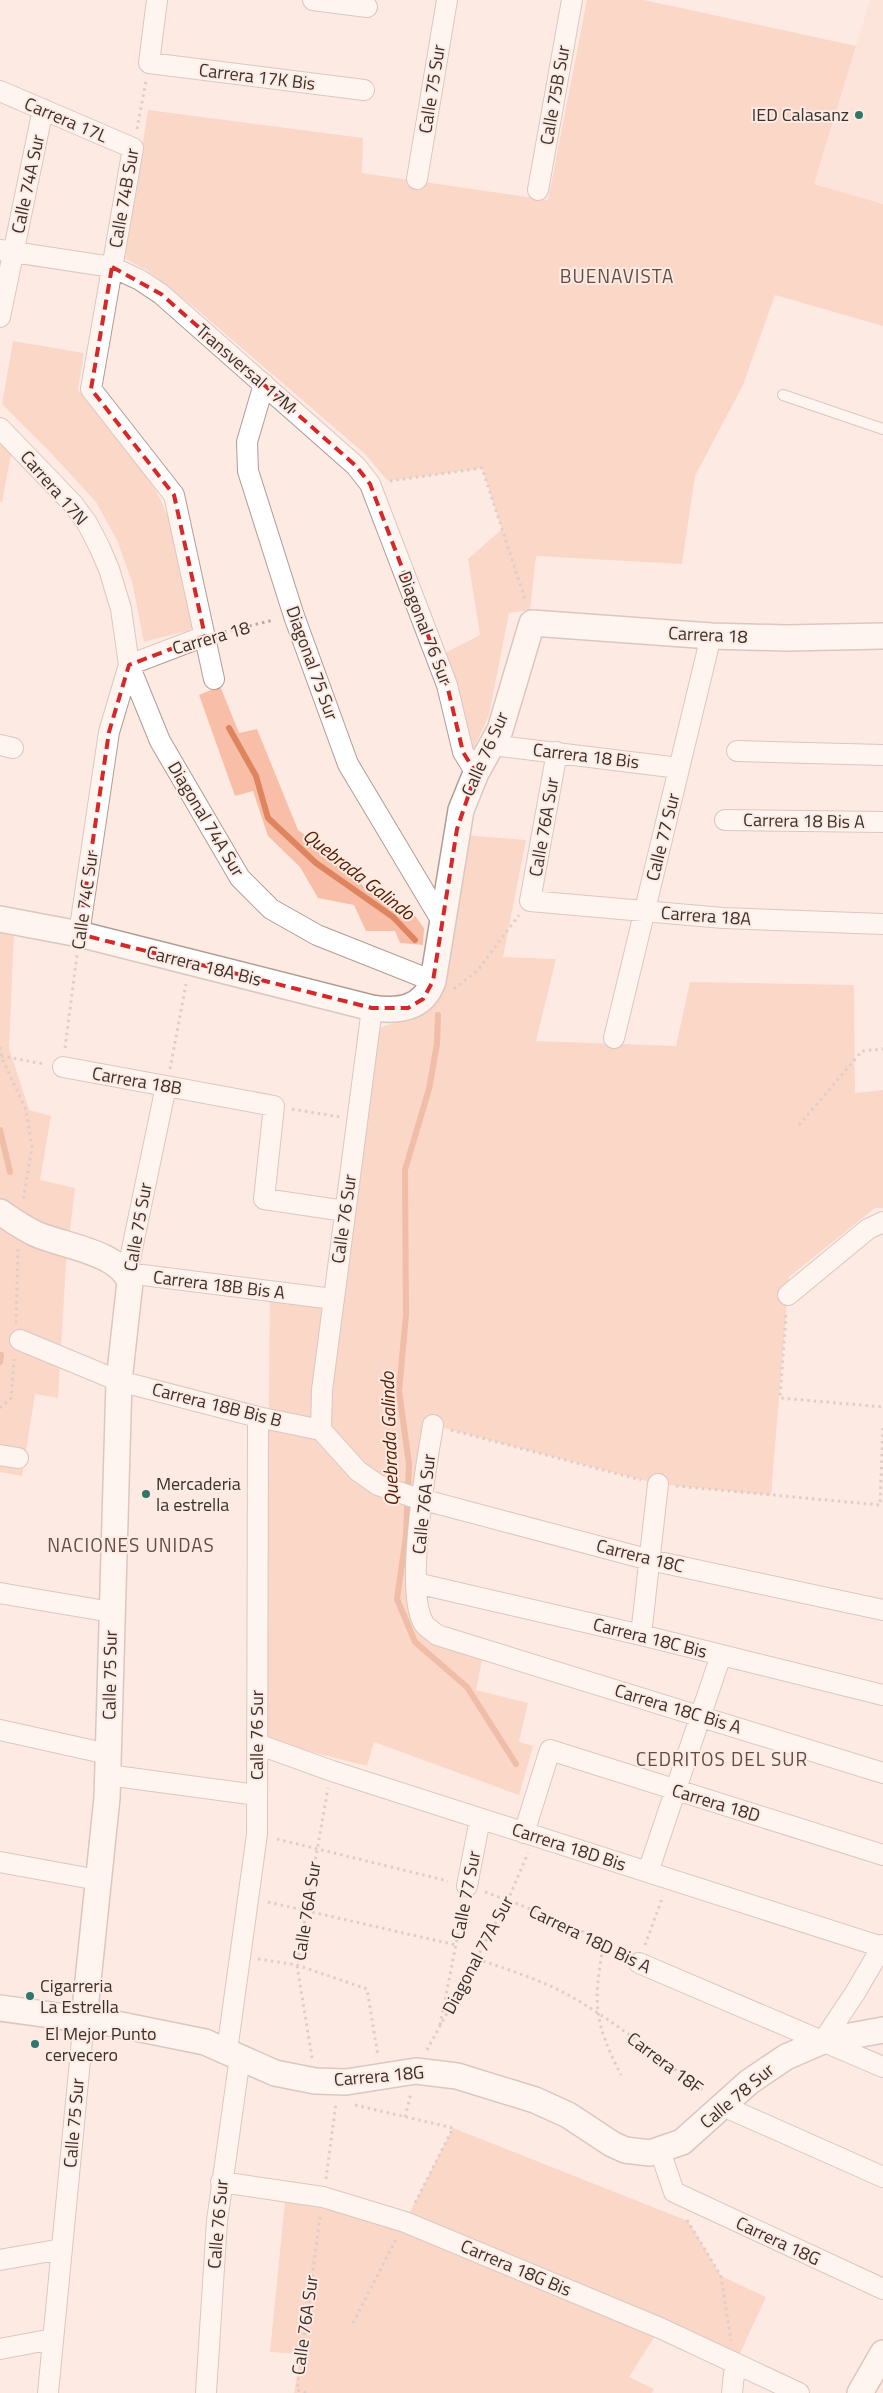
<svg xmlns="http://www.w3.org/2000/svg" width="883" height="2393" font-family="'Titillium Web',sans-serif">
<style>
.built{fill:#fadbcf}
.green{fill:#f8bea7}
.lines{fill:none;stroke-linecap:round;stroke-linejoin:round}
.stream{stroke:#de855f;stroke-width:6}
.service-casing{stroke:#b19c93;stroke-width:12}
.minor-casing{stroke:#b19c93;stroke-width:22}
.tertiary-casing{stroke:#b19c93;stroke-width:28}
.path{stroke:#baaba4;stroke-width:3;stroke-dasharray:2.5 4;stroke-linecap:butt}
.service{stroke:#fff;stroke-width:10}
.minor{stroke:#fff;stroke-width:20}
.tertiary{stroke:#fff;stroke-width:25}
.marked{fill:none;stroke:#d62828;stroke-width:4;stroke-dasharray:10 6;stroke-linejoin:round}
.poi-dot{fill:#31766a;stroke:#fdebe3;stroke-width:2}
.labels{text-anchor:middle;stroke-width:4;stroke-linejoin:round;paint-order:stroke}
.street-label{font-size:18px;fill:#3a312d;stroke:#fdebe3}
.poi-label{font-size:18px;fill:#3a312d;stroke:#fdebe3;text-anchor:start}
.neighbourhood-label{font-size:19px;letter-spacing:1px;fill:#5f4d45;stroke:#fdebe3}
.water-label{font-size:19px;font-style:italic;fill:#582003;stroke:#fdebe3}
</style>
<rect width="100%" height="100%" fill="#fdebe3"/>
<path class="built" d="M 870,0 L 883,0 L 883,204 L 814,184 Z"/>
<path class="green" d="M 587,0 L 644,0 L 856,46 L 814,184 L 883,204 L 883,326 L 775,295 L 743,385 L 695,476 L 682,564 L 536,556 L 530,610 L 509,613 L 489,715 L 473,750 L 441,655 L 480,635 L 468,559 L 502,529 L 482,468 L 388,481 L 365,454 L 194,307 L 147,270 L 125,259 L 148,110 L 363,138 L 362,173 L 548,200 Z
M 13,341 L 84,353 L 78,390 C 104,420 132,451 153,486 C 176,523 187,585 197,628 L 144,642 L 132,582 L 117,540 L 96,502 L 52,454 L 2,404 Z
M 0,442 L 11,455 L 2,502 L 0,502 Z
M 220,686 L 239,733 L 257,729 L 298,830 L 353,871 L 366,891 L 413,913 L 424,928 L 423,945 L 400,943 L 395,931 L 366,931 L 354,905 L 318,898 L 300,867 L 268,836 L 253,791 L 235,796 L 199,695 Z
M 466,835 L 526,840 L 503,957 L 556,959 L 536,1041 L 676,1046 L 690,982 L 854,985 L 855,1093 L 883,1090 L 883,1208 L 875,1208 L 789,1277 L 771,1495 L 658,1484 L 433,1425 L 415,1510 L 432,1641 L 482,1660 L 476,1690 L 528,1703 L 519,1742 L 533,1746 L 519,1795 L 374,1742 L 367,1766 L 265,1740 L 270,1295 L 338,1304 L 379,1028 L 412,1017 Z
M 0,931 L 14,935 L 9,1048 L 29,1110 L 51,1116 L 40,1180 L 75,1188 L 66,1264 L 58,1398 L 35,1394 L 22,1476 L 0,1472 Z
M 453,2128 L 688,2221 L 721,2276 L 766,2297 L 735,2364 L 660,2328 L 629,2377 L 654,2389 L 652,2393 L 294,2393 L 301,2354 L 270,2352 L 286,2191 L 405,2222 Z"/>
<g class="lines">
<path class="stream" d="M 229,728 L 256,776 L 268,818 L 316,863 L 393,917 L 415,940
M 438,1015 L 437,1044 L 429,1089 L 405,1170 L 406,1315 L 399,1391 L 409,1464 L 406,1536 L 397,1599 L 415,1642 L 467,1687 L 516,1764
M 0,1130 L 10,1172
M 0,1362 L 1,1355"/>
<g class="service-casing">
<path id="service" d="M 783,395 L 883,429"/>
</g>
<g class="minor-casing">
<path id="minor" d="M 157,0 L 149,63 L 364,90
M 313,0 L 367,7
M 0,91 L 133,148 L 91,389 L 174,495 L 214,679
M 417,179 L 447,0
M 538,190 L 572,0
M 0,250 L 112,267 L 140,280 L 161,294 L 356,466 L 370,484 L 447,685 L 463,752 L 476,773
M 0,317 L 43,109
M 264,384 L 247,442 L 248,471 L 294,616 L 348,764 L 443,923
M 0,428 L 73,504 L 87,523 L 99,546 L 109,569 L 121,609 L 129,665 L 160,741 L 240,878 L 271,909 L 317,935 L 433,981
M 0,745 L 13,748
M 492,745 L 679,768
M 737,751 L 883,755
M 557,752 L 530,901 L 723,918 L 883,924
M 725,820 L 883,822
M 79,934 L 109,732 L 129,665 L 205,636
M 614,1038 L 711,636
M 63,1067 L 274,1106 L 264,1199 L 345,1211
M 166,1086 L 127,1273 L 333,1299
M 788,1295 L 868,1229 L 883,1222
M 20,1340 L 119,1381 L 258,1417 L 321,1430 L 358,1471 L 378,1485 L 413,1497 L 650,1560 L 883,1610
M 433,1425 C 426,1466 405,1588 423,1622 C 425,1627 433,1631 437,1635 L 883,1773
M 321,1430 L 322,1390 L 372,1008
M 0,1455 L 18,1458
M 416,1583 L 641,1635 L 883,1695
M 0,1593 L 111,1612
M 641,1635 L 658,1484
M 0,1730 L 108,1754
M 257,1744 L 332,1771 L 882,1947
M 108,1775 L 257,1795
M 524,1833 L 550,1750 L 883,1855
M 0,1862 L 98,1880
M 648,1872 L 721,1655
M 467,1886 L 480,1819
M 639,1963 L 883,2067
M 823,2041 L 855,1993 L 883,1945
M 227,2051 L 257,1834 L 258,1417
M 723,2106 L 883,2177
M 660,2151 L 674,2192 L 883,2289
M 221,2182 L 323,2197 L 405,2222 L 660,2328 L 799,2393
M 0,2260 L 62,2249
M 0,2349 L 53,2339
M 48,2393 L 84,2019
M 206,2393 L 217,2221 L 240,2057
M 732,2393 L 735,2364"/>
</g>
<g class="tertiary-casing">
<path id="tertiary" d="M 0,919 L 79,934 L 372,1008 C 399,1012 423,1009 433,981 L 461,810 L 476,773 L 500,730 L 532,623 L 711,636 L 786,638 L 883,636
M 0,1212 C 12,1220 23,1228 36,1234 C 63,1246 119,1252 130,1282 L 119,1381 L 107,1798 L 84,2019
M 0,2008 L 116,2024 L 205,2042 L 275,2073 L 315,2081 L 346,2082 L 416,2071 L 457,2076 L 535,2100 L 568,2115 L 612,2144 L 625,2150 L 650,2153 L 682,2142 L 749,2082 L 786,2057 L 823,2041 L 883,2030
M 860,2393 L 883,2353"/>
</g>
<path class="path" d="M 137,129 L 146,81
M 390,481 L 482,468 L 526,602
M 224,632 L 274,620
M 454,989 L 478,970 L 519,915
M 0,1047 L 1,1056 L 26,1110 L 32,1147 L 23,1201
M 65,1048 L 77,955
M 1,1056 L 44,1064
M 170,1069 L 186,984
M 292,1109 L 340,1117
M 799,1125 L 862,1051 L 883,1049
M 786,1315 L 780,1398 L 883,1407
M 16,1323 L 18,1249
M 0,1408 L 11,1398 L 14,1359
M 451,1430 L 641,1480
M 676,1486 L 880,1505 L 883,1425
M 277,1839 L 448,1881
M 485,1892 C 532,1909 580,1927 623,1954
M 268,1902 L 456,1945
M 604,1942 C 593,2002 593,2020 621,2075
M 645,1945 L 663,1896
M 258,1959 L 297,1965 L 367,1989 L 378,2056
M 477,1959 C 509,1970 542,1980 572,1997 C 619,2024 662,2060 705,2092
M 440,2025 L 464,1904
M 427,2050 L 508,1900 L 528,1853
M 312,2058 L 297,1965 L 328,1788
M 355,2105 L 453,2128 L 414,2205
M 405,2117 L 411,2093
M 326,2179 L 336,2103
M 687,2220 L 721,2276 L 731,2341
M 353,2323 L 396,2239
M 306,2393 L 297,2390 L 320,2217"/>
<use href="#service" class="service"/>
<use href="#minor" class="minor"/>
<use href="#tertiary" class="tertiary"/>
</g>
<path d="M0 0H883V2393H0ZM 112,267 L 161,294 L 356,466 L 370,484 L 447,685 L 463,752 L 476,773 L 457,829 L 433,981 L 423,999 L 408,1008 L 372,1008 L 79,934 L 109,732 L 129,665 L 205,636 L 174,495 L 91,389 Z" fill="#fdebe3" fill-opacity=".55" fill-rule="evenodd"/>
<path class="marked" d="M 112,267 L 161,294 L 356,466 L 370,484 L 447,685 L 463,752 L 476,773 L 457,829 L 433,981 L 423,999 L 408,1008 L 372,1008 L 79,934 L 109,732 L 129,665 L 205,636 L 174,495 L 91,389 Z"/>
<g class="poi-dot">
<circle cx="859" cy="115" r="5"/>
<circle cx="146" cy="1494" r="5"/>
<circle cx="30" cy="1996" r="5"/>
<circle cx="35" cy="2044" r="5"/>
</g>
<g class="labels">
<g class="street-label">
<text transform="translate(257 77) rotate(7)" y="6">Carrera 17K Bis</text>
<text transform="translate(432 89) rotate(-81)" y="6">Calle 75 Sur</text>
<text transform="translate(555 95) rotate(-80)" y="6">Calle 75B Sur</text>
<text transform="translate(66 120) rotate(23)" y="6">Carrera 17L</text>
<text transform="translate(28 184) rotate(-78)" y="6">Calle 74A Sur</text>
<text transform="translate(124 198) rotate(-80)" y="6">Calle 74B Sur</text>
<text transform="translate(246 369) rotate(41)" y="6">Transversal 17M</text>
<text transform="translate(54 488) rotate(49)" y="6">Carrera 17N</text>
<text transform="translate(425 628) rotate(69)" y="6">Diagonal 76 Sur</text>
<text transform="translate(708 635) rotate(3)" y="6">Carrera 18</text>
<text transform="translate(211 638) rotate(-16)" y="6">Carrera 18</text>
<text transform="translate(312 663) rotate(70)" y="6">Diagonal 75 Sur</text>
<text transform="translate(485 754) rotate(-66)" y="6">Calle 76 Sur</text>
<text transform="translate(586 756) rotate(7)" y="6">Carrera 18 Bis</text>
<text transform="translate(206 819) rotate(59)" y="6">Diagonal 74A Sur</text>
<text transform="translate(804 821) rotate(1)" y="6">Carrera 18 Bis A</text>
<text transform="translate(544 827) rotate(-80)" y="6">Calle 76A Sur</text>
<text transform="translate(663 837) rotate(-76)" y="6">Calle 77 Sur</text>
<text transform="translate(85 900) rotate(-82)" y="6">Calle 74C Sur</text>
<text transform="translate(706 916) rotate(4)" y="6">Carrera 18A</text>
<text transform="translate(204 966) rotate(14)" y="6">Carrera 18A Bis</text>
<text transform="translate(137 1081) rotate(10)" y="6">Carrera 18B</text>
<text transform="translate(344 1219) rotate(-82)" y="6">Calle 76 Sur</text>
<text transform="translate(138 1227) rotate(-80)" y="6">Calle 75 Sur</text>
<text transform="translate(219 1285) rotate(7)" y="6">Carrera 18B Bis A</text>
<text transform="translate(217 1405) rotate(14)" y="6">Carrera 18B Bis B</text>
<text transform="translate(424 1504) rotate(-84)" y="6">Calle 76A Sur</text>
<text transform="translate(640 1556) rotate(14)" y="6">Carrera 18C</text>
<text transform="translate(650 1638) rotate(14)" y="6">Carrera 18C Bis</text>
<text transform="translate(110 1675) rotate(-89)" y="6">Calle 75 Sur</text>
<text transform="translate(678 1709) rotate(17)" y="6">Carrera 18C Bis A</text>
<text transform="translate(257 1735) rotate(-90)" y="6">Calle 76 Sur</text>
<text transform="translate(716 1803) rotate(17)" y="6">Carrera 18D</text>
<text transform="translate(569 1847) rotate(18)" y="6">Carrera 18D Bis</text>
<text transform="translate(466 1895) rotate(-79)" y="6">Calle 77 Sur</text>
<text transform="translate(307 1911) rotate(-81)" y="6">Calle 76A Sur</text>
<text transform="translate(590 1939) rotate(26)" y="6">Carrera 18D Bis A</text>
<text transform="translate(478 1955) rotate(-62)" y="6">Diagonal 77A Sur</text>
<text transform="translate(665 2063) rotate(37)" y="6">Carrera 18F</text>
<text transform="translate(379 2076) rotate(-5)" y="6">Carrera 18G</text>
<text transform="translate(737 2096) rotate(-40)" y="6">Calle 78 Sur</text>
<text transform="translate(74 2123) rotate(-85)" y="6">Calle 75 Sur</text>
<text transform="translate(218 2224) rotate(-85)" y="6">Calle 76 Sur</text>
<text transform="translate(778 2241) rotate(25)" y="6">Carrera 18G</text>
<text transform="translate(516 2268) rotate(23)" y="6">Carrera 18G Bis</text>
<text transform="translate(305 2325) rotate(-82)" y="6">Calle 76A Sur</text>
</g>
<g class="poi-label">
<text x="849" y="121" text-anchor="end">IED Calasanz</text>
<text x="156" y="1490">Mercaderia<tspan x="156" dy="21">la estrella</tspan></text>
<text x="40" y="1992">Cigarreria<tspan x="40" dy="21">La Estrella</tspan></text>
<text x="45" y="2040">El Mejor Punto<tspan x="45" dy="21">cervecero</tspan></text>
</g>
<g class="neighbourhood-label">
<text x="617" y="283">BUENAVISTA</text>
<text x="131" y="1552">NACIONES UNIDAS</text>
<text x="722" y="1766">CEDRITOS DEL SUR</text>
</g>
<g class="water-label">
<text transform="translate(359 874) rotate(38)" y="7">Quebrada Galindo</text>
<text transform="translate(389 1439) rotate(-92)" y="7">Quebrada Galindo</text>
</g>
</g>
</svg>
